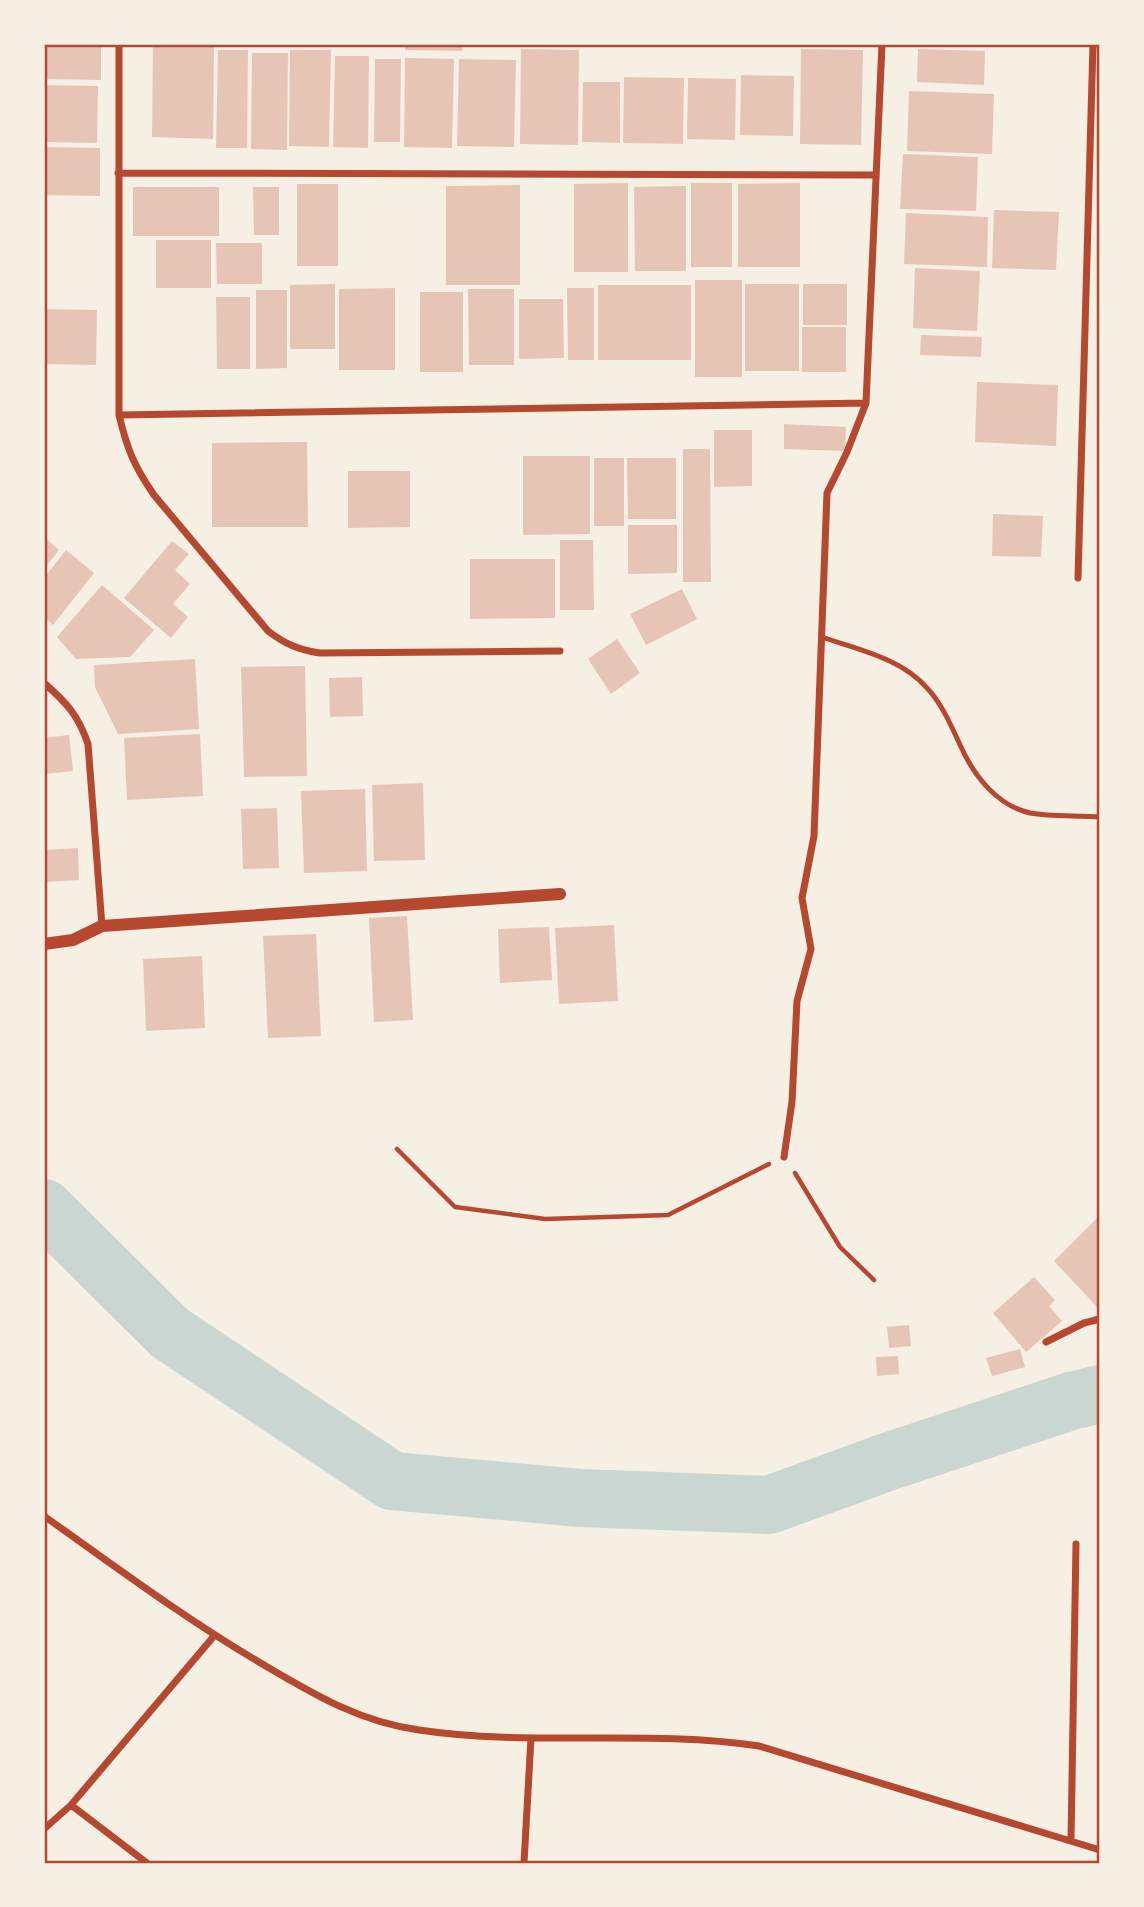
<svg xmlns="http://www.w3.org/2000/svg" width="1144" height="1907" font-family="'Times New Roman',serif">
<style>
.lines{fill:none;stroke-linecap:round;stroke-linejoin:round}
.river{stroke:#c9d6d2;stroke-width:58}
.building{fill:#e6c5b7}
.path{stroke:#b5482f;stroke-width:4.5}
.service{stroke:#b5482f;stroke-width:5}
.minor{stroke:#b5482f;stroke-width:7}
.tertiary{stroke:#b5482f;stroke-width:12}
.neatline{fill:none;stroke:#b5482f;stroke-width:2.5}
</style>
<rect width="100%" height="100%" fill="#f6efe4"/>
<g class="lines">
<path class="river" d="M 44,1208 L 170,1333 L 392,1481 L 580,1498 L 769,1505 L 887,1462 L 1071,1401 L 1100,1394"/>
</g>
<path class="building" d="M 44,44 L 101,44 L 101,80 L 44,79 Z
M 405,44 L 462,44 L 462,51 L 405,50 Z
M 153,45 L 214,46 L 213,139 L 152,137 Z
M 521,49 L 579,50 L 578,145 L 520,144 Z
M 801,49 L 863,50 L 861,145 L 800,144 Z
M 918,49 L 985,51 L 984,85 L 917,82 Z
M 218,50 L 248,50 L 247,148 L 216,148 Z
M 290,50 L 331,50 L 329,147 L 289,146 Z
M 252,53 L 288,53 L 287,150 L 251,149 Z
M 335,56 L 369,56 L 368,148 L 333,147 Z
M 405,58 L 454,59 L 452,148 L 404,147 Z
M 375,59 L 401,59 L 400,142 L 374,142 Z
M 459,59 L 516,60 L 514,147 L 457,146 Z
M 741,75 L 794,76 L 793,136 L 740,135 Z
M 624,77 L 684,78 L 683,144 L 623,143 Z
M 688,78 L 736,79 L 735,140 L 687,139 Z
M 583,82 L 620,82 L 620,143 L 582,142 Z
M 44,85 L 98,86 L 97,143 L 44,142 Z
M 909,91 L 994,94 L 992,154 L 907,151 Z
M 44,147 L 100,148 L 100,196 L 44,195 Z
M 903,154 L 978,157 L 976,211 L 900,209 Z
M 628,183 L 628,272 L 574,272 L 574,184 Z
M 691,183 L 732,183 L 732,267 L 691,267 Z
M 800,183 L 800,267 L 738,267 L 738,184 Z
M 297,184 L 338,184 L 338,266 L 297,266 Z
M 520,185 L 520,285 L 446,285 L 446,186 Z
M 686,186 L 686,271 L 635,271 L 634,187 Z
M 133,187 L 219,187 L 219,236 L 133,236 Z
M 253,187 L 279,187 L 279,235 L 254,235 Z
M 994,210 L 1059,212 L 1056,270 L 992,268 Z
M 906,213 L 988,217 L 987,267 L 904,264 Z
M 156,240 L 211,240 L 211,288 L 156,288 Z
M 216,243 L 262,243 L 262,284 L 217,284 Z
M 915,268 L 980,271 L 977,331 L 913,328 Z
M 695,280 L 742,280 L 742,377 L 695,377 Z
M 335,284 L 335,349 L 290,349 L 290,285 Z
M 745,284 L 799,284 L 799,371 L 745,371 Z
M 803,284 L 847,284 L 847,325 L 803,325 Z
M 598,285 L 691,285 L 691,360 L 598,360 Z
M 395,288 L 395,370 L 339,370 L 339,289 Z
M 567,288 L 594,288 L 594,360 L 568,360 Z
M 468,289 L 514,289 L 514,365 L 469,365 Z
M 256,290 L 287,290 L 287,368 L 256,369 Z
M 420,292 L 463,292 L 463,372 L 420,372 Z
M 216,297 L 250,297 L 250,369 L 217,369 Z
M 519,299 L 563,299 L 564,358 L 519,359 Z
M 44,309 L 97,310 L 96,365 L 44,364 Z
M 802,327 L 846,327 L 846,372 L 802,372 Z
M 921,335 L 982,337 L 981,357 L 920,355 Z
M 977,382 L 1058,385 L 1056,446 L 975,442 Z
M 784,424 L 846,427 L 845,451 L 784,449 Z
M 714,430 L 752,430 L 752,486 L 714,487 Z
M 307,442 L 308,527 L 212,527 L 212,443 Z
M 683,449 L 710,449 L 711,582 L 683,582 Z
M 523,456 L 590,456 L 590,534 L 523,535 Z
M 594,458 L 624,458 L 624,526 L 594,526 Z
M 627,458 L 676,458 L 676,519 L 628,519 Z
M 348,471 L 410,471 L 410,527 L 348,528 Z
M 993,514 L 1043,516 L 1041,557 L 992,556 Z
M 628,525 L 677,525 L 677,573 L 628,574 Z
M 44,537 L 59,550 L 44,569 Z
M 560,540 L 593,540 L 594,610 L 560,610 Z
M 172,541 L 189,554 L 175,570 L 190,584 L 173,604 L 188,617 L 171,638 L 124,598 Z
M 66,550 L 94,573 L 53,625 L 44,617 L 44,578 Z
M 470,559 L 555,559 L 555,618 L 470,619 Z
M 102,585 L 154,630 L 130,657 L 76,659 L 57,637 Z
M 682,589 L 697,619 L 646,645 L 630,614 Z
M 617,639 L 640,673 L 611,694 L 588,659 Z
M 195,659 L 199,729 L 118,734 L 95,687 L 94,665 Z
M 305,666 L 307,776 L 244,777 L 241,667 Z
M 362,677 L 363,716 L 330,717 L 329,678 Z
M 200,734 L 203,796 L 127,800 L 124,738 Z
M 69,735 L 73,771 L 44,774 L 44,738 Z
M 423,783 L 425,860 L 374,861 L 372,785 Z
M 365,789 L 367,871 L 304,873 L 301,791 Z
M 277,808 L 279,868 L 243,869 L 241,809 Z
M 78,848 L 79,880 L 44,882 L 44,850 Z
M 407,916 L 413,1020 L 374,1022 L 369,918 Z
M 614,925 L 618,1001 L 559,1004 L 555,928 Z
M 549,927 L 552,980 L 500,983 L 498,929 Z
M 316,934 L 321,1036 L 268,1038 L 263,936 Z
M 202,956 L 205,1028 L 146,1031 L 143,959 Z
M 1100,1215 L 1100,1310 L 1054,1261 Z
M 1034,1277 L 1055,1300 L 1049,1306 L 1062,1321 L 1026,1352 L 993,1313 Z
M 909,1325 L 911,1346 L 889,1348 L 887,1327 Z
M 1020,1349 L 1025,1367 L 992,1376 L 986,1358 Z
M 898,1356 L 899,1374 L 877,1376 L 876,1357 Z"/>
<g class="lines">
<path class="path" d="M 397,1149 L 455,1207 L 545,1219 L 668,1215 L 769,1164
M 795,1173 L 840,1247 L 874,1280"/>
<path class="service" d="M 822,637 C 858,650 901,658 927,688 C 943,705 952,728 962,749 C 975,777 998,806 1030,813 C 1052,817 1078,815 1100,817"/>
<path class="minor" d="M 119,44 L 119,415 C 127,449 134,466 154,495 L 268,631 C 285,644 299,650 320,653 L 560,651
M 118,173 L 876,175
M 119,415 L 866,403
M 1078,578 L 1093,44
M 44,683 C 67,703 78,715 88,744 L 102,926
M 784,1157 L 792,1102 L 797,1001 L 811,949 L 802,898 L 814,836 L 827,493 L 847,452 L 866,403 L 882,44
M 1046,1342 L 1084,1323 L 1100,1319
M 44,1516 C 116,1567 187,1620 264,1665 C 315,1695 360,1722 419,1730 C 532,1747 647,1729 759,1746 L 1100,1850
M 71,1805 L 214,1636
M 44,1829 L 71,1805 L 147,1863
M 1071,1840 L 1076,1544
M 524,1863 L 531,1738"/>
<path class="tertiary" d="M 44,944 L 73,940 L 102,926 L 560,894"/>
</g>
<rect width="1144" height="1907" fill="none" stroke="#f6efe4" stroke-width="91"/>
<rect x="46" y="46" width="1052" height="1816" class="neatline"/>
</svg>
